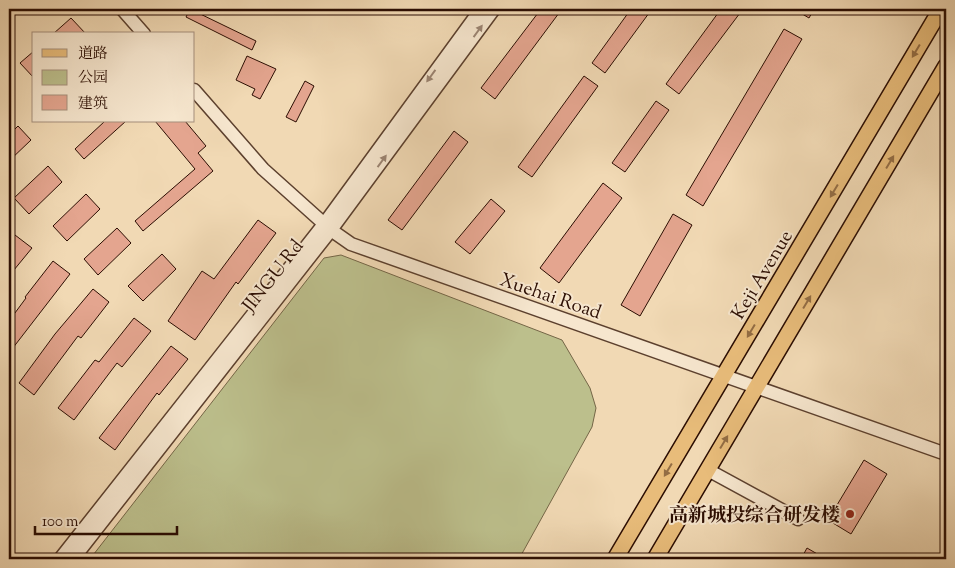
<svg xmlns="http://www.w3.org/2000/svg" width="955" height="568" font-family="'Sorts Mill Goudy','Noto Serif SC',serif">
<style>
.green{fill:#bcbf8c;stroke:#746647}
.building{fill:#e4a58f;stroke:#2b0d02}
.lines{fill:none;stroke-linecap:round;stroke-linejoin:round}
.minor-casing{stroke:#5c402e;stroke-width:15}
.major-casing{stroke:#2b0d02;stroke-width:18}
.minor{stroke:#f6e6ce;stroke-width:12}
.major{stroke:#e8bc7a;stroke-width:15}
.oneway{fill:#9b8472}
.oneway2{fill:#936d44}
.poi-dot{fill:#8f2418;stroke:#f6e6ce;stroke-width:2}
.labels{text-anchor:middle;stroke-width:4;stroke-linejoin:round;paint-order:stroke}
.street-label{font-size:19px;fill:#2b0d02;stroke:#f6e6ce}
.poi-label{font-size:19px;font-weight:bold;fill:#2b0d02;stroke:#f6e6ce;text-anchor:end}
</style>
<rect width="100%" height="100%" fill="#f1d9b4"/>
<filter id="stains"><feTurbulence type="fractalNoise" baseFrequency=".004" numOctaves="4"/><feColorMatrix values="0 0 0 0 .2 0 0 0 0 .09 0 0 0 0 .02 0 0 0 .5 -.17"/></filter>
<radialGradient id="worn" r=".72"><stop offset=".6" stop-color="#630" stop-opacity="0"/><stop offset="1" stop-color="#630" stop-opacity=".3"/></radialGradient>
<path class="green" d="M 341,255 L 562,340 L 590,388 L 596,408 L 592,427 L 519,559 L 90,559 L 324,258 Z"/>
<path class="building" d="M 190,9 L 256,41 L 252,50 L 186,17 Z
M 541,9 L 562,9 L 495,99 L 481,88 Z
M 631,9 L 652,9 L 605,73 L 592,63 Z
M 721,9 L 743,9 L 679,94 L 666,84 Z
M 794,9 L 814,9 L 809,18 Z
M 71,18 L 86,34 L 53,34 Z
M 784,29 L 802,39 L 703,206 L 686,195 Z
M 34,51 L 34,78 L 20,63 Z
M 247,56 L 276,69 L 260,99 L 252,95 L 255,89 L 236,80 Z
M 584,76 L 598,86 L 532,177 L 518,167 Z
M 305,81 L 314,86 L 296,122 L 286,117 Z
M 656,101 L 669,110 L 625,172 L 612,163 Z
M 105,121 L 126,121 L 84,159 L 75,149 Z
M 155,121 L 185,121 L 206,146 L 198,153 L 213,171 L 143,231 L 135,221 L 195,169 Z
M 18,126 L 31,140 L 9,161 L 9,135 Z
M 454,131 L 468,142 L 402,230 L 388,220 Z
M 48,166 L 62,182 L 29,214 L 14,198 Z
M 603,183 L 622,198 L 559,283 L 540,268 Z
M 86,194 L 100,209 L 67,241 L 53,226 Z
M 491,199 L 505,211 L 470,254 L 455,242 Z
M 673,214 L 692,225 L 640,316 L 621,305 Z
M 258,220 L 276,233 L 238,284 L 236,282 L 195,340 L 168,321 L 202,271 L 214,279 Z
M 117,228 L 131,243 L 98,275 L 84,259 Z
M 15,235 L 32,248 L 9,276 L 9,242 Z
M 162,254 L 176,269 L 143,301 L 128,286 Z
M 53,261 L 70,274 L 9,353 L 9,321 L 26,298 L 25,297 Z
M 93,289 L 109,302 L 81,338 L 78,336 L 34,395 L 19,383 L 55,334 Z
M 134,318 L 151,331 L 122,367 L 117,363 L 74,420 L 58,408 L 95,360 L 99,362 Z
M 171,346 L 188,359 L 159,395 L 157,393 L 115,450 L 99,438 Z
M 864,460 L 887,474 L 851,534 L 828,520 Z
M 807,548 L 826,559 L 801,559 Z"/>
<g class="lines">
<g class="minor-casing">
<path id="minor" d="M 122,9 L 144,34
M 194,90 L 263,169 L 331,230 L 351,244 L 946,454
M 708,470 L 798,519
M 60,559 L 324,224 L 481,9
M 73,559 L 331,230 L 494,9"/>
</g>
<g class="major-casing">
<path id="major" d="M 615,559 L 941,9
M 655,559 L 946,66"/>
</g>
<use href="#minor" class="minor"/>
<use href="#major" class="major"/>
</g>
<defs><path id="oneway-solid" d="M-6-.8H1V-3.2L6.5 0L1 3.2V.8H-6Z" transform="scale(1.25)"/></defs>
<g class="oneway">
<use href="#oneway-solid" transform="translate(478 31) rotate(-54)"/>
<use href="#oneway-solid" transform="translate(431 76) rotate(126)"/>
<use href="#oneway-solid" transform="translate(382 161) rotate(-54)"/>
</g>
<g class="oneway2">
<use href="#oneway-solid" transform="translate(916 51) rotate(121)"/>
<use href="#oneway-solid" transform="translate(890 162) rotate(-59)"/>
<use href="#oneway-solid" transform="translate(834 191) rotate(121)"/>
<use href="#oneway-solid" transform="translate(807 302) rotate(-59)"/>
<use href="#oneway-solid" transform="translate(751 331) rotate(121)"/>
<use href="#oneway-solid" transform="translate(724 442) rotate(-59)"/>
<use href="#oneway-solid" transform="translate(668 470) rotate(121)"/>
</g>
<circle class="poi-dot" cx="850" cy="514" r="5"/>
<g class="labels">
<g class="street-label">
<text transform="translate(761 274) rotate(-59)" y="7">Keji Avenue</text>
<text transform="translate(272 275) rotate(-52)" y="7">JINGU Rd</text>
<text transform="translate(551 295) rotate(19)" y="7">Xuehai Road</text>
</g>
<g class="poi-label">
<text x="840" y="521">高新城投综合研发楼</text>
</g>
</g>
<rect width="955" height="568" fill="none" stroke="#f1d9b4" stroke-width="30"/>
<rect x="10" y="10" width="935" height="548" fill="none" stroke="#2b0d02" stroke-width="2.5"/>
<rect x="15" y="15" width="925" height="538" fill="none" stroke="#2b0d02"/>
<rect x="32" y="32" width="162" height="90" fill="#f6e6ce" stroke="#a58f7c"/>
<rect x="42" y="49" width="25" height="8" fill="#e8bc7a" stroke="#a58f7c"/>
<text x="78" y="58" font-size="15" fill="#2b0d02">道路</text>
<rect x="42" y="70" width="25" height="15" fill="#bcbf8c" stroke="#a58f7c"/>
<text x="78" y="82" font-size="15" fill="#2b0d02">公园</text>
<rect x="42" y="95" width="25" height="15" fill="#e4a58f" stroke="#a58f7c"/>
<text x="78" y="108" font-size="15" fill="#2b0d02">建筑</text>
<path d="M35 526v8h142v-8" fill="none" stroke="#2b0d02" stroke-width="2.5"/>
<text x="42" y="526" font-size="15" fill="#2b0d02" stroke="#f6e6ce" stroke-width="4" paint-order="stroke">100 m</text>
<rect width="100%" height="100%" filter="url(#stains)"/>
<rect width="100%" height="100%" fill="url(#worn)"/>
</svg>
